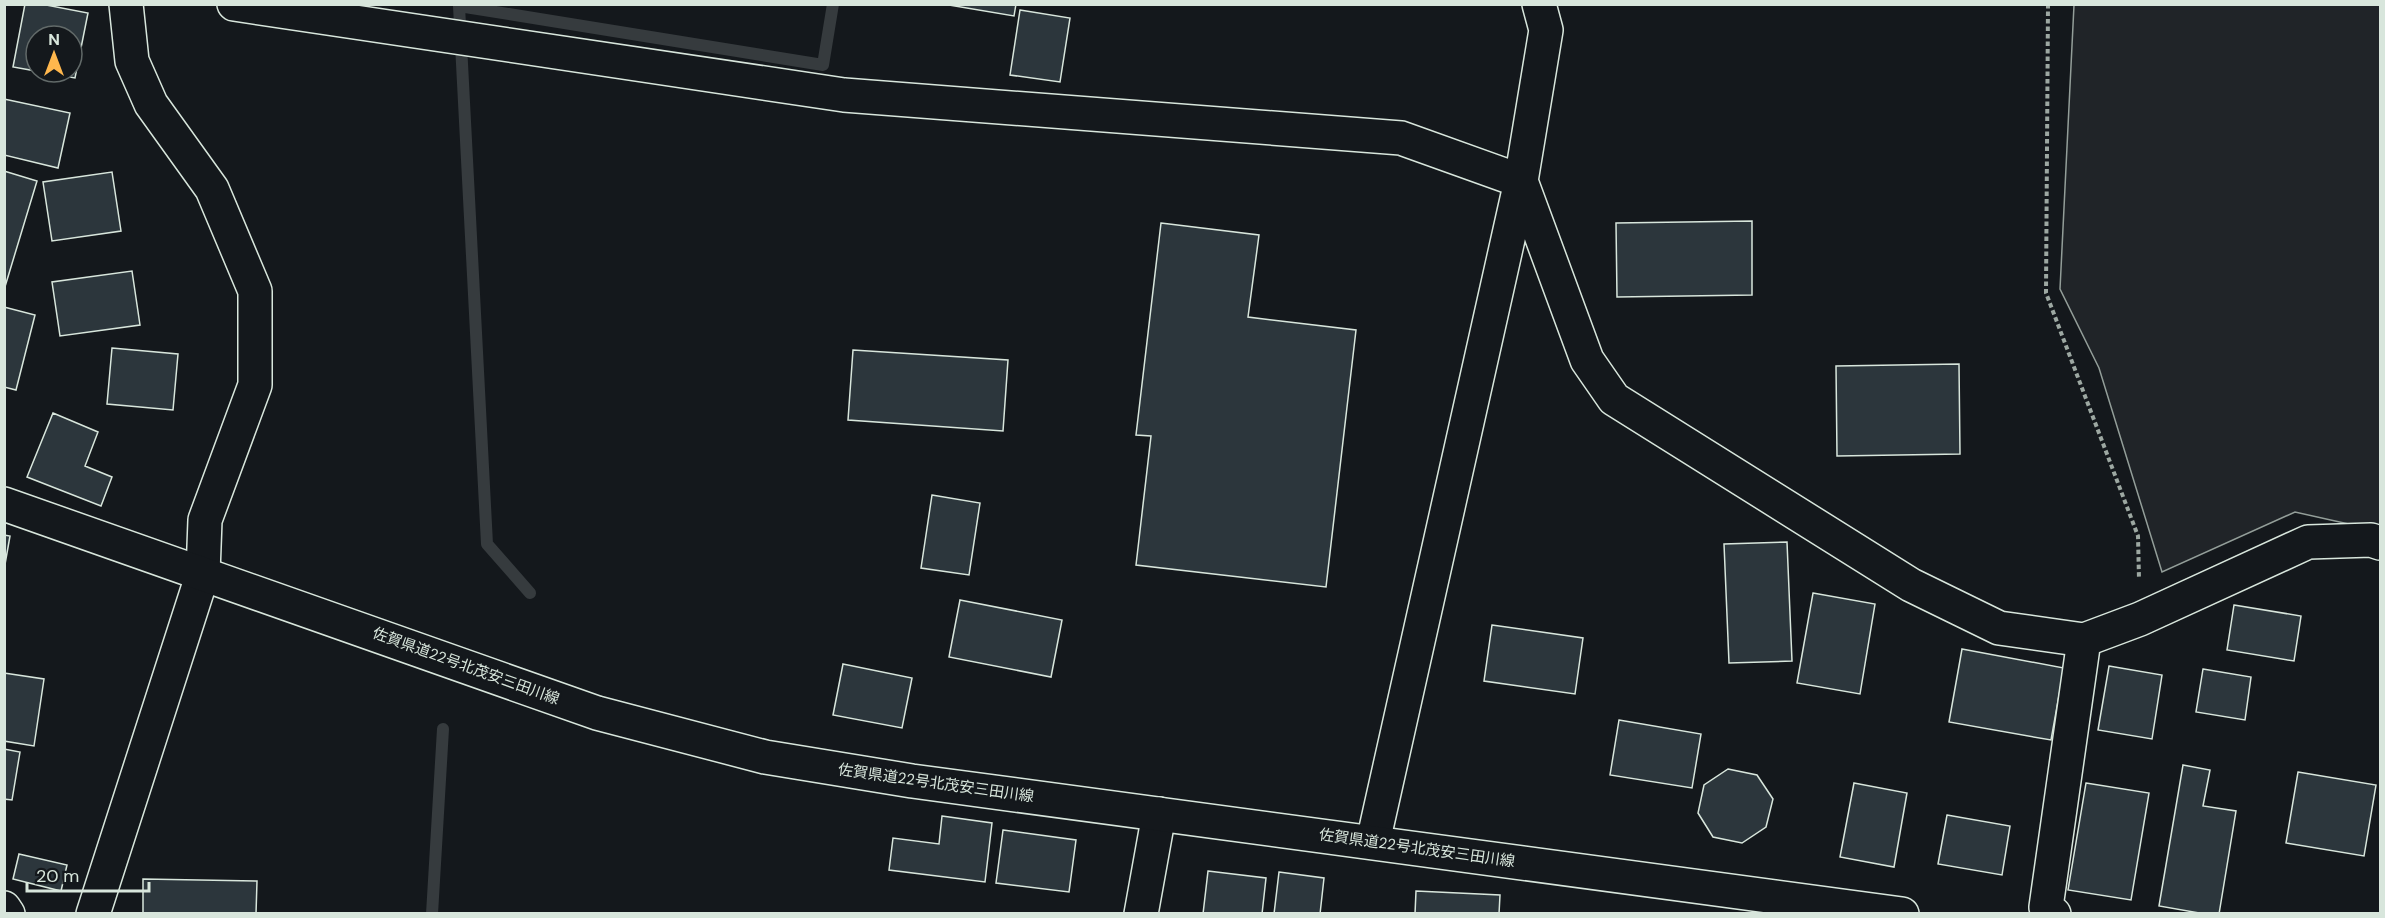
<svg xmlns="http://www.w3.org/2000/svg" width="2385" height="918" font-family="'DM Sans','Noto Sans JP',sans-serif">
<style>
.green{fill:#202428;stroke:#939e99;stroke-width:1.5}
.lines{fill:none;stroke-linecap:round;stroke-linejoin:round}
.stream{stroke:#363b3e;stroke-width:12}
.building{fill:#2c363c;stroke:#d8e6dc;stroke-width:1.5}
.minor-casing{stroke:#d8e6dc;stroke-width:36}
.major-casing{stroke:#d8e6dc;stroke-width:36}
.path{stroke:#9da8a2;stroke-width:4;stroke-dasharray:4.5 3;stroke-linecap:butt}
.minor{stroke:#14181c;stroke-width:33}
.major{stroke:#14181c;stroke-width:33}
.labels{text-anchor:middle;stroke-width:4.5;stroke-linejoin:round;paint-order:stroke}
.street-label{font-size:15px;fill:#d8e6dc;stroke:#14181c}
</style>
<rect width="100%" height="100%" fill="#14181c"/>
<path class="green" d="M 2074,5 L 2380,5 L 2380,531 L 2295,512 L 2162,572 L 2099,368 L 2060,289 Z"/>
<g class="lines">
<path class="stream" d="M 530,593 L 487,544 L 459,6 L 823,65 L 833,4
M 432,914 L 443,729"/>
</g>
<path class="building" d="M 25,4 L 41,4 L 88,13 L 75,78 L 40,72 L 72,72 L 72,36 L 36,36 L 36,71 L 13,67 Z
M 943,4 L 1016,4 L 1014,16 Z
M 1020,10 L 1070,18 L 1060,82 L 1010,75 Z
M 4,99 L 70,113 L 58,168 L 4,155 Z
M 4,171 L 37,181 L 4,290 Z
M 112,172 L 121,231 L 52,241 L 43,182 Z
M 1752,221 L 1752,295 L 1617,297 L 1616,223 Z
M 1161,223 L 1259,235 L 1248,317 L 1356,330 L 1326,587 L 1136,565 L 1151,436 L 1136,435 Z
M 132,271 L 140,325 L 60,336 L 52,282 Z
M 4,307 L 35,315 L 16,390 L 4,387 Z
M 112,348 L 178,354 L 173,410 L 107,404 Z
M 853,350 L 1008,360 L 1003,431 L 848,420 Z
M 1959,364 L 1960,454 L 1837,456 L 1836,366 Z
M 53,413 L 98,432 L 85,466 L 112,477 L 101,506 L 27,477 Z
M 932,495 L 980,503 L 969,575 L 921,568 Z
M 4,535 L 10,536 L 4,570 Z
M 1787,542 L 1792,661 L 1729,663 L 1724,544 Z
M 1813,593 L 1875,604 L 1860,694 L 1797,683 Z
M 960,600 L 1062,620 L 1051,677 L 949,657 Z
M 2234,605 L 2301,616 L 2294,661 L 2227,650 Z
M 1492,625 L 1583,638 L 1575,694 L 1484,681 Z
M 1962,649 L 2064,668 L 2051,740 L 1949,722 Z
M 843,664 L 912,678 L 902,728 L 833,715 Z
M 2109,666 L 2162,675 L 2152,739 L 2098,730 Z
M 2203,669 L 2251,677 L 2245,720 L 2196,712 Z
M 4,673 L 44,679 L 34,746 L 4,741 Z
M 1619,720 L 1701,734 L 1692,788 L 1610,775 Z
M 4,749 L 20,752 L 12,800 L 4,799 Z
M 2183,765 L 2210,770 L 2203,806 L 2236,811 L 2219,914 L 2205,914 L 2159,906 Z
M 1728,769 L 1757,775 L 1773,799 L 1766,827 L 1742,843 L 1713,837 L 1698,813 L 1704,785 Z
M 2298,772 L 2376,785 L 2364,856 L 2286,843 Z
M 1854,783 L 1907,793 L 1894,867 L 1840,857 Z
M 2086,783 L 2149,793 L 2131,900 L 2068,890 Z
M 1947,815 L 2010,826 L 2002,875 L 1938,864 Z
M 942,816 L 992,823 L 985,882 L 889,870 L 893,838 L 939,844 Z
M 1003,830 L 1076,840 L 1069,892 L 996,883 Z
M 19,854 L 67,865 L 61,891 L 13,879 Z
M 1208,871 L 1266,878 L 1262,914 L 1203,914 Z
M 1279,872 L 1324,878 L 1320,914 L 1274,914 Z
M 143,879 L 257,881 L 256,914 L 143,914 Z
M 1416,891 L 1500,895 L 1499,914 L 1415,914 Z"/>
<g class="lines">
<g class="minor-casing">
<path id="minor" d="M 234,4 L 844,95 L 1401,138 L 1521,181 L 1587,360 L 1614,399 L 1911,585 L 1999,628 L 2084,640 L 2140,619 L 2308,542 L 2371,540 L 2380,543
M 1373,842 L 1521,181 L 1546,30 L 1539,4
M 4,908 L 8,914
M 93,914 L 203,573 L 205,520 L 255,385 L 255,291 L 212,189 L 151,104 L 132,61 L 126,4
M 1141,914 L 1159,814
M 2054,914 L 2046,907 L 2084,640"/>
</g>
<g class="major-casing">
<path id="major" d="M 4,504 L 597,713 L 765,757 L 912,781 L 1902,914"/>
</g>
<path class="path" d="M 2048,4 L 2046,293 L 2138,536 L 2139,579"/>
<use href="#minor" class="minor"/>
<use href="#major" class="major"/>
</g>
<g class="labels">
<g class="street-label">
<text transform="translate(466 666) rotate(20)" y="5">佐賀県道22号北茂安三田川線</text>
<text transform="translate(936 783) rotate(8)" y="5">佐賀県道22号北茂安三田川線</text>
<text transform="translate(1417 848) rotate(8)" y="5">佐賀県道22号北茂安三田川線</text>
</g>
</g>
<rect width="2385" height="918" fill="none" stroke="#d8e6dc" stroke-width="12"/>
<g transform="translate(54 54)"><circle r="28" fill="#14181c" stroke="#626a69" stroke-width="1.5"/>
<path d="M0-4.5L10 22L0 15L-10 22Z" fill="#ffb74d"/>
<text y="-9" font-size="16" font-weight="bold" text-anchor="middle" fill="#d8e6dc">N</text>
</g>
<path d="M27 882v9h122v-9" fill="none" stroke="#d8e6dc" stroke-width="3"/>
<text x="36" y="882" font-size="18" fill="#d8e6dc" stroke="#14181c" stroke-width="4.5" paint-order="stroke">20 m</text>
</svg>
